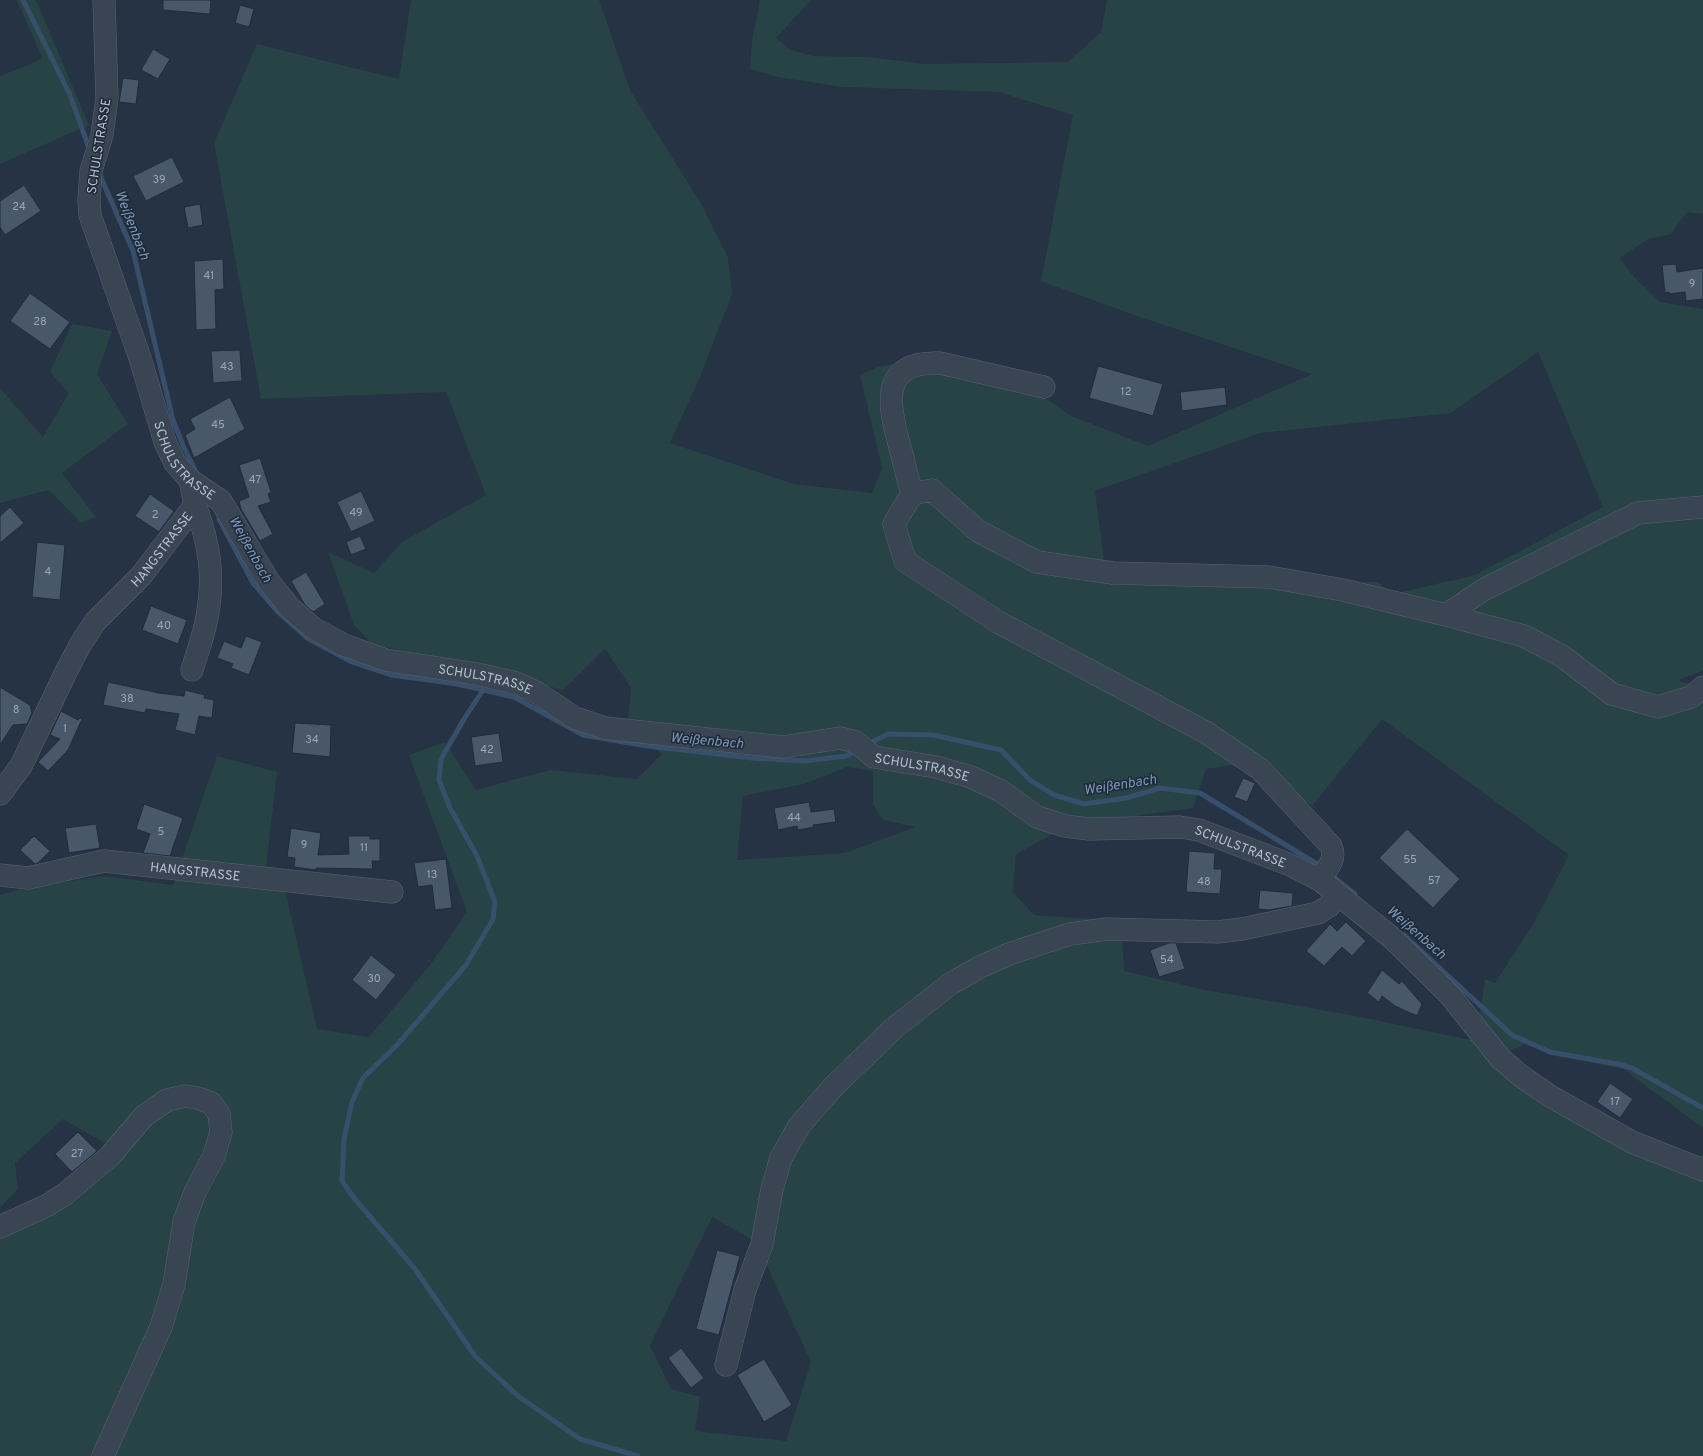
<svg xmlns="http://www.w3.org/2000/svg" width="1703" height="1456" font-family="Overpass,sans-serif">
<style>
.green{fill:#274345;fill-rule:evenodd}
.lines{fill:none;stroke-linecap:round;stroke-linejoin:round}
.stream{stroke:#384f6c;stroke-width:5}
.building{fill:#49576b;stroke:#202c3b}
.minor-casing{stroke:#586371;stroke-width:23}
.minor{stroke:#3a4554;stroke-width:22}
.labels{text-anchor:middle;stroke-width:3;stroke-linejoin:round;paint-order:stroke}
.number-label{font-size:11px;fill:#9ca6b4}
.street-label{font-size:13px;fill:#b7c0cd;stroke:#1e2a39}
.water-label{font-size:14px;font-style:italic;fill:#7c97b6;stroke:#1e2a39}
</style>
<rect width="100%" height="100%" fill="#253344"/>
<path class="green" d="M 17,0 L 36,0 L 89,125 L 0,164 L 0,76 L 31,64 L 42,58 Z
M 411,0 L 599,0 L 630,90 L 702,205 L 728,258 L 732,294 L 700,377 L 670,443 L 794,484 L 872,493 L 882,468 L 860,375 L 878,367 L 930,357 L 1023,381 L 1069,415 L 1148,446 L 1312,374 L 1131,314 L 1041,281 L 1073,115 L 999,92 L 843,87 L 777,77 L 750,69 L 752,41 L 760,0 L 811,0 L 776,38 L 791,50 L 813,56 L 867,57 L 926,64 L 1068,62 L 1101,32 L 1107,0 L 1703,0 L 1703,214 L 1687,212 L 1671,234 L 1648,239 L 1620,258 L 1634,277 L 1660,302 L 1703,309 L 1703,671 L 1678,680 L 1703,689 L 1703,1128 L 1623,1069 L 1551,1055 L 1526,1044 L 1506,1053 L 1601,1119 L 1693,1159 L 1703,1154 L 1703,1456 L 0,1456 L 0,1233 L 120,1152 L 63,1119 L 15,1163 L 18,1189 L 0,1208 L 0,895 L 30,887 L 104,876 L 173,885 L 217,756 L 277,772 L 266,867 L 280,868 L 317,1029 L 369,1037 L 430,965 L 467,912 L 409,755 L 445,742 L 476,790 L 550,770 L 637,779 L 662,754 L 628,721 L 631,688 L 605,649 L 563,690 L 446,660 L 372,644 L 354,625 L 328,552 L 374,573 L 402,542 L 486,495 L 446,392 L 261,399 L 214,143 L 257,44 L 399,79 ZM 1538,352 L 1603,507 L 1475,575 L 1393,594 L 1378,582 L 1107,583 L 1095,491 L 1260,433 L 1451,413 ZM 1382,719 L 1569,855 L 1534,923 L 1495,983 L 1485,979 L 1476,1041 L 1356,1016 L 1206,990 L 1124,971 L 1121,921 L 1034,915 L 1013,892 L 1016,854 L 1053,834 L 1134,816 L 1193,808 L 1206,769 L 1231,765 L 1276,780 L 1312,806 ZM 847,767 L 873,771 L 873,804 L 883,820 L 915,827 L 845,853 L 737,860 L 743,796 L 804,784 ZM 712,1217 L 756,1242 L 811,1362 L 786,1441 L 695,1431 L 700,1397 L 671,1389 L 650,1346 Z
M 72,324 L 112,331 L 97,374 L 128,424 L 62,473 L 96,517 L 81,523 L 49,490 L 0,503 L 0,388 L 43,437 L 69,393 L 50,372 Z"/>
<g class="lines">
<path class="stream" d="M 23,0 L 70,95 L 90,151
M 99,173 L 133,251 L 173,420 L 184,448 L 196,472
M 219,519 L 253,583 L 278,612 L 307,638 L 352,662 L 391,675 L 457,684 L 514,697 L 583,735 L 647,746 L 752,758 L 805,761 L 846,756 L 858,750
M 483,690 L 464,719 L 441,759 L 439,780 L 450,808 L 477,856 L 495,902 L 493,919 L 466,965 L 398,1044 L 363,1078 L 352,1102 L 344,1139 L 342,1181 L 354,1198 L 415,1269 L 475,1356 L 518,1396 L 580,1439 L 638,1456
M 868,744 L 888,734 L 933,735 L 1001,750 L 1030,780 L 1054,795 L 1084,804 L 1126,798 L 1160,788 L 1200,793 L 1322,867
M 1330,874 L 1355,894
M 1404,935 L 1512,1035 L 1550,1052 L 1618,1064 L 1632,1068 L 1703,1108"/>
</g>
<path class="building" d="M 163,0 L 211,0 L 210,14 L 163,10 Z
M 240,5 L 254,9 L 249,27 L 235,23 Z
M 153,49 L 170,59 L 158,79 L 141,70 Z
M 123,78 L 139,80 L 136,104 L 119,102 Z
M 172,157 L 184,182 L 146,201 L 133,176 Z
M 24,185 L 41,211 L 5,235 L 0,227 L 0,201 Z
M 200,204 L 203,225 L 188,228 L 184,207 Z
M 223,259 L 224,289 L 215,290 L 216,329 L 196,330 L 194,261 Z
M 1676,264 L 1677,272 L 1703,268 L 1703,299 L 1686,301 L 1685,292 L 1670,294 L 1669,292 L 1665,293 L 1662,265 Z
M 30,293 L 70,322 L 50,349 L 10,321 Z
M 240,350 L 242,381 L 213,383 L 211,351 Z
M 1098,366 L 1163,384 L 1153,416 L 1089,398 Z
M 1225,387 L 1227,405 L 1182,411 L 1180,392 Z
M 230,397 L 245,429 L 194,458 L 185,435 L 195,429 L 190,419 Z
M 260,458 L 271,492 L 268,494 L 271,502 L 258,506 L 273,534 L 260,541 L 241,509 L 239,501 L 249,497 L 239,465 Z
M 361,491 L 375,521 L 351,532 L 337,502 Z
M 150,494 L 174,511 L 159,532 L 135,516 Z
M 10,507 L 24,523 L 0,543 L 0,516 Z
M 360,536 L 366,549 L 351,555 L 346,542 Z
M 37,542 L 65,545 L 60,600 L 32,597 Z
M 306,572 L 325,604 L 313,612 L 305,605 L 291,581 Z
M 151,606 L 187,620 L 178,644 L 142,630 Z
M 246,636 L 262,642 L 249,675 L 231,668 L 233,664 L 217,658 L 224,641 L 241,648 Z
M 108,682 L 159,693 L 184,696 L 185,690 L 205,695 L 204,698 L 214,700 L 212,718 L 199,716 L 195,735 L 175,730 L 179,714 L 146,709 L 145,713 L 103,705 Z
M 0,687 L 30,705 L 32,713 L 27,724 L 13,725 L 0,745 Z
M 61,711 L 78,720 L 80,718 L 82,719 L 68,750 L 48,771 L 38,762 L 60,739 L 50,735 Z
M 295,723 L 331,725 L 330,757 L 292,753 Z
M 499,733 L 503,762 L 475,766 L 471,737 Z
M 1243,778 L 1255,783 L 1247,802 L 1234,797 Z
M 809,802 L 811,812 L 834,809 L 836,822 L 813,825 L 814,827 L 798,830 L 797,826 L 778,830 L 774,808 Z
M 144,804 L 183,818 L 170,856 L 143,853 L 150,834 L 136,829 Z
M 96,824 L 100,848 L 69,853 L 65,828 Z
M 291,828 L 321,833 L 318,855 L 349,854 L 348,836 L 370,836 L 370,839 L 380,839 L 380,861 L 372,861 L 373,869 L 316,868 L 316,870 L 294,867 L 295,858 L 287,857 Z
M 1407,829 L 1460,879 L 1433,908 L 1379,858 Z
M 34,836 L 50,851 L 38,863 L 35,864 L 20,850 Z
M 1189,851 L 1215,853 L 1214,869 L 1222,869 L 1220,894 L 1186,892 Z
M 446,859 L 452,908 L 435,910 L 432,885 L 418,887 L 414,863 Z
M 1260,890 L 1293,893 L 1292,906 L 1269,910 L 1258,909 Z
M 1346,922 L 1366,941 L 1352,956 L 1342,947 L 1324,966 L 1306,951 L 1330,924 L 1337,931 Z
M 1169,943 L 1176,943 L 1185,969 L 1159,977 L 1150,950 Z
M 371,955 L 396,975 L 376,1000 L 352,980 Z
M 1382,970 L 1399,984 L 1402,981 L 1422,1004 L 1417,1016 L 1395,1006 L 1382,996 L 1379,1002 L 1367,993 Z
M 1610,1083 L 1633,1099 L 1620,1118 L 1597,1102 Z
M 78,1132 L 97,1151 L 72,1172 L 55,1154 Z
M 717,1250 L 740,1256 L 719,1335 L 696,1329 Z
M 681,1348 L 704,1378 L 691,1388 L 668,1358 Z
M 764,1359 L 792,1405 L 764,1422 L 737,1375 Z"/>
<g class="lines">
<g class="minor-casing">
<g id="minor">
<path id="s1" d="M 104,0 L 107,98 L 102,135 L 91,171 L 89,200 L 90,215 L 140,358 L 165,442 L 175,463 L 190,480 L 221,501 L 269,582 L 291,609 L 313,628 L 344,645 L 386,660 L 477,674 L 516,683 L 536,692 L 575,718 L 605,728 L 783,747 L 840,738 L 856,742 L 874,757 L 936,767 L 971,777 L 1001,791 L 1037,817 L 1065,826 L 1089,829 L 1180,827 L 1199,830 L 1288,864 L 1320,880 L 1392,938 L 1449,994 L 1500,1058 L 1521,1076 L 1550,1096 L 1632,1142 L 1703,1170"/>
<path d="M 1044,387 L 940,363 C 883,361 887,398 898,440 C 903,458 907,476 912,494 L 894,524 L 905,561 L 998,622 L 1207,733 L 1260,769 L 1331,846 C 1337,860 1327,868 1320,880"/>
<path d="M 912,494 L 932,490 L 978,531 L 1037,562 L 1113,573 L 1269,577 L 1343,590 L 1446,615 L 1524,636 L 1562,656 L 1612,694 L 1658,707 L 1691,697 L 1703,687"/>
<path d="M 1446,615 L 1483,590 L 1638,513 L 1703,507"/>
<path d="M 192,670 C 197,653 204,635 207,617 C 215,577 209,542 195,505"/>
<path id="s2" d="M 0,794 L 21,766 L 66,672 L 80,645 L 95,622 L 141,576 L 195,505 L 190,480"/>
<path id="s3" d="M 0,875 L 28,878 L 104,861 L 392,892"/>
<path d="M 0,1227 L 48,1205 L 65,1194 L 110,1156 L 144,1116 L 167,1100 L 185,1096 L 198,1098 L 211,1103 L 219,1114 L 221,1132 L 214,1156 L 195,1192 L 184,1222 L 174,1284 L 161,1327 L 103,1456"/>
<path d="M 726,1365 L 745,1290 L 762,1244 L 772,1189 L 781,1158 L 799,1126 L 834,1086 L 894,1028 L 950,984 L 980,967 L 1009,954 L 1070,934 L 1107,929 L 1218,932 L 1242,929 L 1318,913 L 1329,906 L 1337,894"/>
</g>
</g>
<use href="#minor" class="minor"/>
</g>
<g class="labels">
<g class="number-label">
<text x="159" y="183">39</text>
<text x="19" y="210">24</text>
<text x="209" y="279">41</text>
<text x="1692" y="287">9</text>
<text x="40" y="325">28</text>
<text x="227" y="370">43</text>
<text x="1126" y="395">12</text>
<text x="218" y="428">45</text>
<text x="255" y="483">47</text>
<text x="356" y="516">49</text>
<text x="155" y="518">2</text>
<text x="48" y="575">4</text>
<text x="164" y="629">40</text>
<text x="127" y="702">38</text>
<text x="16" y="713">8</text>
<text x="65" y="732">1</text>
<text x="312" y="743">34</text>
<text x="487" y="753">42</text>
<text x="794" y="821">44</text>
<text x="161" y="835">5</text>
<text x="304" y="848">9</text>
<text x="364" y="851">11</text>
<text x="1410" y="863">55</text>
<text x="432" y="878">13</text>
<text x="1434" y="884">57</text>
<text x="1204" y="885">48</text>
<text x="1167" y="963">54</text>
<text x="374" y="982">30</text>
<text x="1615" y="1105">17</text>
<text x="77" y="1157">27</text>
</g>
<g class="street-label">
<text transform="translate(98 146) rotate(-81)" y="5">SCHULSTRASSE</text>
<text dy="5" stroke="none"><textPath href="#s1" startOffset="483">SCHULSTRASSE</textPath></text>
<text dy="5" stroke="none"><textPath href="#s2" startOffset="296">HANGSTRASSE</textPath></text>
<text dy="5" stroke="none"><textPath href="#s1" startOffset="879">SCHULSTRASSE</textPath></text>
<text dy="5" stroke="none"><textPath href="#s1" startOffset="1336">SCHULSTRASSE</textPath></text>
<text dy="5" stroke="none"><textPath href="#s1" startOffset="1672">SCHULSTRASSE</textPath></text>
<text dy="5" stroke="none"><textPath href="#s3" startOffset="198">HANGSTRASSE</textPath></text>
</g>
<g class="water-label">
<text transform="translate(133 225) rotate(69)" y="5">Weißenbach</text>
<text transform="translate(251 549) rotate(61)" y="5">Weißenbach</text>
<text transform="translate(707 740) rotate(5)" y="5">Weißenbach</text>
<text transform="translate(1120 784) rotate(-9)" y="5">Weißenbach</text>
<text transform="translate(1417 932) rotate(41)" y="5">Weißenbach</text>
</g>
</g>
</svg>
